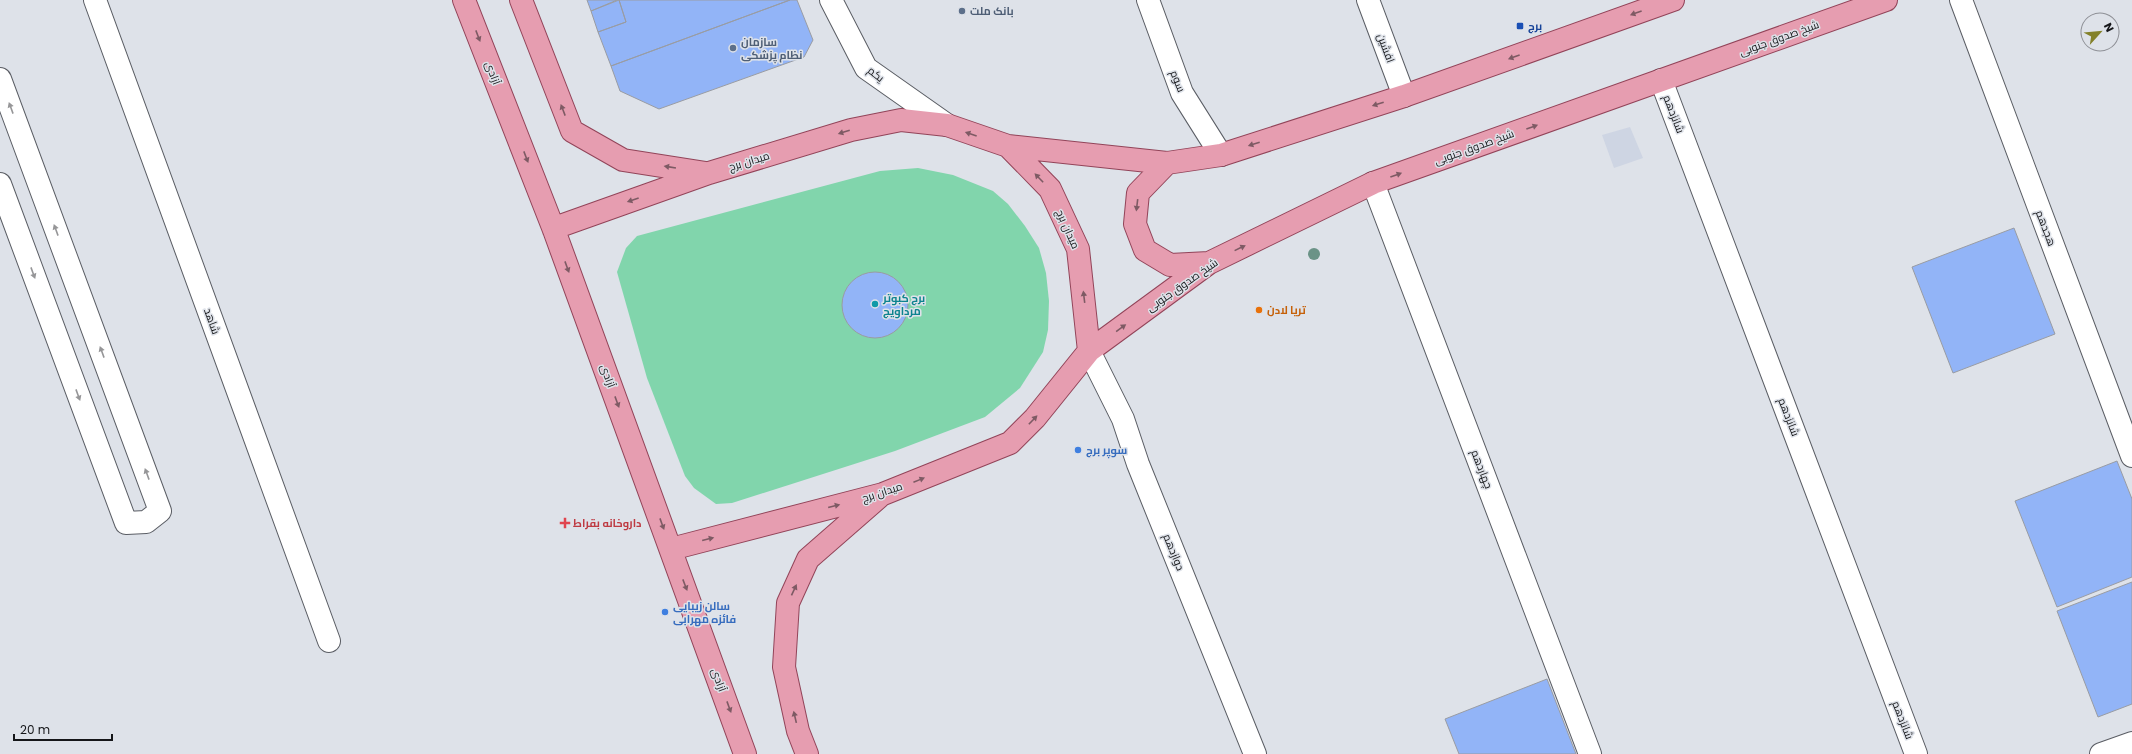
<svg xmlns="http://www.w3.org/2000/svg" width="2132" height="754" font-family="Poppins,Cairo,sans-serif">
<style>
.built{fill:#ced5e3}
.green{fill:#81d5ac}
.building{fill:#92b4f7;stroke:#999ca3}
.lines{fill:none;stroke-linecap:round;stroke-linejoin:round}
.minor-casing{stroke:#5a5d64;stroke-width:24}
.major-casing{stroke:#924459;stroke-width:24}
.minor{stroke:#fff;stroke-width:22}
.major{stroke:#e69db0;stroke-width:22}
.tree{fill:#6b9387}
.oneway{fill:#7e5a64}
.oneway2{fill:#969698}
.service-dot{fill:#5c6f8a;stroke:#dee2e9;stroke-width:1.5}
.transit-dot{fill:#1a4fb4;stroke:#dee2e9;stroke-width:1.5}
.culture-dot{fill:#0f9aa8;stroke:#dee2e9;stroke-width:1.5}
.food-dot{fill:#e8710a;stroke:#dee2e9;stroke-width:1.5}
.shop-dot{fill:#3f7fe0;stroke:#dee2e9;stroke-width:1.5}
.health-dot{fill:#e0444e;stroke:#dee2e9;stroke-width:1.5}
.labels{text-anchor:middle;stroke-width:3;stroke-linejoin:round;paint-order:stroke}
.service-label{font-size:11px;font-weight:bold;fill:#4e5e75;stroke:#dee2e9;text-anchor:start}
.transit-label{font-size:11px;font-weight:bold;fill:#164399;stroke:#dee2e9;text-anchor:start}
.street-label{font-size:11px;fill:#151619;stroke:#dee2e9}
.culture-label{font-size:11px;font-weight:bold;fill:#0d838f;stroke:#dee2e9;text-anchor:start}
.food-label{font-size:11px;font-weight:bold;fill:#c56008;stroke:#dee2e9;text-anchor:start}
.shop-label{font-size:11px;font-weight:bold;fill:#366cbe;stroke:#dee2e9;text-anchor:start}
.health-label{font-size:11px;font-weight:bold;fill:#be3a42;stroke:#dee2e9;text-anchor:start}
</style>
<rect width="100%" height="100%" fill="#dee2e9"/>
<path class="built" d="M 1630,127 L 1643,158 L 1614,168 L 1602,135 Z"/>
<path class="green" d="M 918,168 L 953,175 L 993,191 L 1008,204 L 1025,226 L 1039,248 L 1046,273 L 1049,301 L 1048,330 L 1043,352 L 1020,388 L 985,417 L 895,451 L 732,503 L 716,504 L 694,488 L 685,476 L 647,378 L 617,272 L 626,248 L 637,236 L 880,171 Z"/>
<path class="building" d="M 587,0 L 617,0 L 591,11 Z
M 619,0 L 790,0 L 611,66 L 598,32 L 626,22 Z
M 619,0 L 626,22 L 598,32 L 591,11 Z
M 790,0 L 797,0 L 813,40 L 804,57 L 659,109 L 620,91 L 611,66 Z
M 2014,228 L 2055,334 L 1953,373 L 1912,267 Z
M842 305a33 33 0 1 1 66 0a33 33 0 1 1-66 0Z
M 2117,461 L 2132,499 L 2132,577 L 2057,607 L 2015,501 Z
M 2132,582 L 2132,704 L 2098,717 L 2057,611 Z
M 1547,679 L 1576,754 L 1459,754 L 1445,719 Z"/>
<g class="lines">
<g class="minor-casing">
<path id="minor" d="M 95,0 L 329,641
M 831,0 L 866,68 L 947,125
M 1148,0 L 1182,93 L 1221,155
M 1368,0 L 1404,96
M 1961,0 L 2132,456
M 0,79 L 160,511 L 146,522 L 126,523 L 0,184
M 1661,80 L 1916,754
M 1373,183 L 1590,754
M 1089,351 L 1123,419 L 1138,464 L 1255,754
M 2101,754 L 2132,743"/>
</g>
<g class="major-casing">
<path id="major" d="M 464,0 L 554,230 L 745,754
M 521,0 L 572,131 L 623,160 L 706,173
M 1008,146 L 1167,163 L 1221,155 L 1404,96 L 1673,0
M 1167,163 L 1138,193 L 1135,224 L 1145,250 L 1170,265 L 1209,263
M 554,230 L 560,226 L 709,173 L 851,130 L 901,120 L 947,125 L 1008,146 L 1050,189 L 1078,249 L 1089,351 L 1035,418 L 1010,443 L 883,494 L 671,549
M 1089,351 L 1209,263 L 1373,183 L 1886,0
M 807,754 L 798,731 L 784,667 L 788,603 L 808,559 L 879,497"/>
</g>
<use href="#minor" class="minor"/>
<use href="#major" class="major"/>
</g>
<circle class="tree" cx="1314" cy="254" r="6"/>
<defs><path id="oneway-solid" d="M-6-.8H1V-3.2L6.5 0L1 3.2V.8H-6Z"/></defs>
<g class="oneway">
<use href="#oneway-solid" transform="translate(1636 13) rotate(160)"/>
<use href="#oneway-solid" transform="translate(478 36) rotate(69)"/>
<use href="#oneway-solid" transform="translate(1514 57) rotate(160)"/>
<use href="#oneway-solid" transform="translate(1378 104) rotate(162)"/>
<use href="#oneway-solid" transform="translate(563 110) rotate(-111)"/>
<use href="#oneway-solid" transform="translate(1532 127) rotate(-20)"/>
<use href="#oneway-solid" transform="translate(844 132) rotate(163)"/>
<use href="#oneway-solid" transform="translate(971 134) rotate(-161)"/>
<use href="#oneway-solid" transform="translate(1254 144) rotate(162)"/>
<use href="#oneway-solid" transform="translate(526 157) rotate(69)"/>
<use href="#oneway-solid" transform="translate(670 167) rotate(-171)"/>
<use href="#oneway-solid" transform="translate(1396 175) rotate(-20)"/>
<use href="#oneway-solid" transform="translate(1039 178) rotate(-134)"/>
<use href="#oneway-solid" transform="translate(633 200) rotate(161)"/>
<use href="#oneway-solid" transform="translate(1137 205) rotate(97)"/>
<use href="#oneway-solid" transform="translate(1240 248) rotate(-26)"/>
<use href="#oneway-solid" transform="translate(567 267) rotate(70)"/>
<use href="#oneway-solid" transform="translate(1084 297) rotate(-97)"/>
<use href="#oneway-solid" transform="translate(1121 328) rotate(-36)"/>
<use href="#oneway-solid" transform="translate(617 402) rotate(70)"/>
<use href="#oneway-solid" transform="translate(1033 420) rotate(-46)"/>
<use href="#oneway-solid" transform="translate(919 480) rotate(-22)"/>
<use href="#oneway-solid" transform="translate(834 506) rotate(-14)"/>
<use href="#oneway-solid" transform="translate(662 524) rotate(70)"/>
<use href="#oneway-solid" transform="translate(708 539) rotate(-14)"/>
<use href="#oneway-solid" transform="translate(685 585) rotate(69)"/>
<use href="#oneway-solid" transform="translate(794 590) rotate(-65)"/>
<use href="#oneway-solid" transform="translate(729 707) rotate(70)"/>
<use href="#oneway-solid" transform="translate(795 717) rotate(-103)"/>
</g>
<g class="oneway2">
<use href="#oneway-solid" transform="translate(11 108) rotate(-110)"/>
<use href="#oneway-solid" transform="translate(56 230) rotate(-110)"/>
<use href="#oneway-solid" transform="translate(33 273) rotate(70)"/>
<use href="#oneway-solid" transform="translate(102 352) rotate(-110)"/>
<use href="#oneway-solid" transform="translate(78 395) rotate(70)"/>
<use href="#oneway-solid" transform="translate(147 474) rotate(-110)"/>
</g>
<g class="service-dot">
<circle cx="962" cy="11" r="4"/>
<circle cx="733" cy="48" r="4"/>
</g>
<rect class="transit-dot" x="1516" y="22" width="8" height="8" rx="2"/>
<circle class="culture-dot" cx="875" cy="304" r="4"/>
<circle class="food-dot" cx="1259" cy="310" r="4"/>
<g class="shop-dot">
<circle cx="1078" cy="450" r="4"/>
<circle cx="665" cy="612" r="4"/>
</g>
<path class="health-dot" d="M563 517h4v4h4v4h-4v4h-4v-4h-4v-4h4z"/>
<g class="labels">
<g class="service-label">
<text x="970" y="15">بانک ملت</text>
<text x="741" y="46">سازمان<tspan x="741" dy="13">نظام پزشکی</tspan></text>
</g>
<g class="transit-label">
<text x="1528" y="30">برج</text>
</g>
<g class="street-label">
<text transform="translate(1779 38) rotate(-20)" y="4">شیخ صدوق جنوبی</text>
<text transform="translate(1386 48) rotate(69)" y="4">افشین</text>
<text transform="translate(493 73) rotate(69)" y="4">آزادی</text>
<text transform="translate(876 74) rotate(38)" y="4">یکم</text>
<text transform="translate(1178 81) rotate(68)" y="4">سوم</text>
<text transform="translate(1674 114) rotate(69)" y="4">شانزدهم</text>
<text transform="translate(1474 147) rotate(-20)" y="4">شیخ صدوق جنوبی</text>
<text transform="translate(749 161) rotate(-17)" y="4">میدان برج</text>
<text transform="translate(2046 228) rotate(69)" y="4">هجدهم</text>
<text transform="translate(1068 229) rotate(66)" y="4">میدان برج</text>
<text transform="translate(1182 285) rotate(-35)" y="4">شیخ صدوق جنوبی</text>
<text transform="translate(212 321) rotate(70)" y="4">شاهد</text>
<text transform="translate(608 376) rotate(70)" y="4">آزادی</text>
<text transform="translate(1789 417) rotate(69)" y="4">شانزدهم</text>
<text transform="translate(1482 469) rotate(69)" y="4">چهاردهم</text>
<text transform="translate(882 492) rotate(-18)" y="4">میدان برج</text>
<text transform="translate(1174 552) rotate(68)" y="4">دوازدهم</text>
<text transform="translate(719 680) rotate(70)" y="4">آزادی</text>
<text transform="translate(1903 720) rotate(69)" y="4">شانزدهم</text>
</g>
<g class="culture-label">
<text x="883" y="302">برج کبوتر<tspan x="883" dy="13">مرداویج</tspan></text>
</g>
<g class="food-label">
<text x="1267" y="314">تریا لادن</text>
</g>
<g class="shop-label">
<text x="1086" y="454">سوپر برج</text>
<text x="673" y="610">سالن زیبایی<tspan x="673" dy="13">فائزه مهرابی</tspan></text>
</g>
<g class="health-label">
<text x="573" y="527">داروخانه بقراط</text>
</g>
</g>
<g transform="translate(2100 32) rotate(63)"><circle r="19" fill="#dee2e9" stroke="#8e9096"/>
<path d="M0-3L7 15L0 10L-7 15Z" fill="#83812a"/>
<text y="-6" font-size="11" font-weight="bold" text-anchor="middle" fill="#151619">N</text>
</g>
<path d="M14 734v6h98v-6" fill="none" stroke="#151619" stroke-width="2"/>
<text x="20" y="734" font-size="12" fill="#151619" stroke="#dee2e9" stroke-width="3" paint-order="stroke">20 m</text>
</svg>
